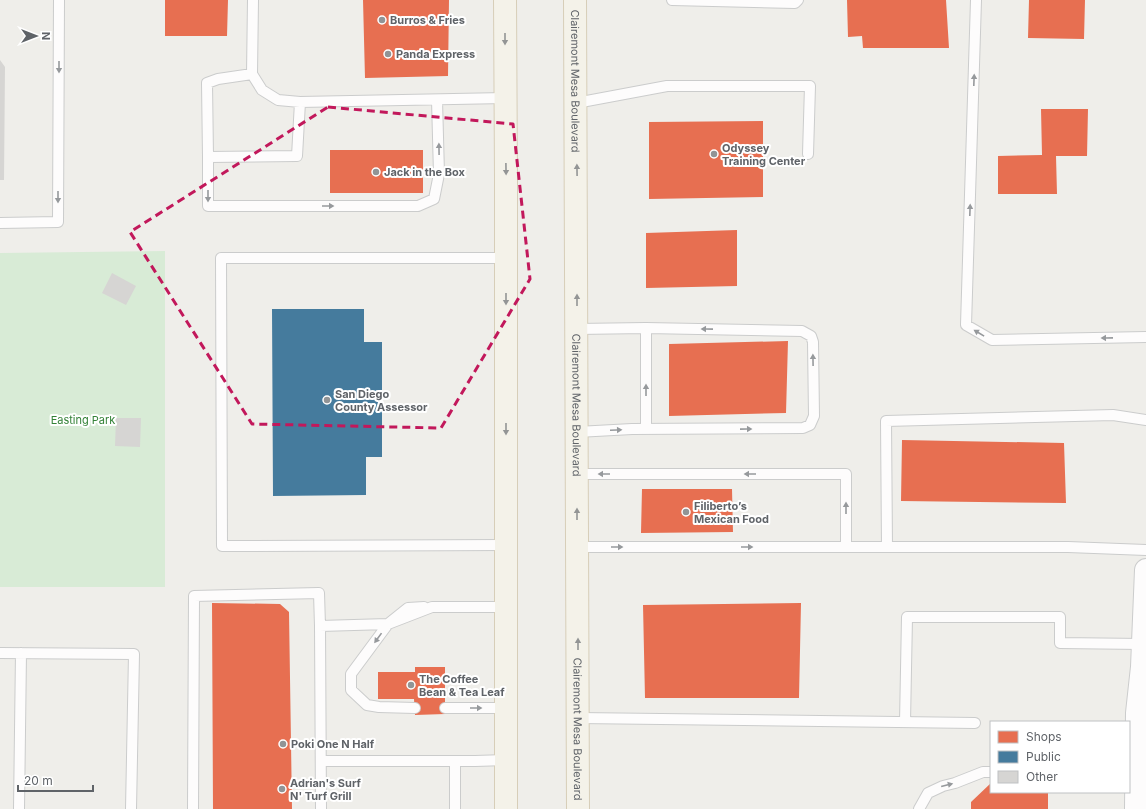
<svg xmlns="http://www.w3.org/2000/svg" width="1146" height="809" font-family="Inter,sans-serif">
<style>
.green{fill:#d8ebd6}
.shops{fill:#e76f51}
.public{fill:#457b9d}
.building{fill:#d6d5d3}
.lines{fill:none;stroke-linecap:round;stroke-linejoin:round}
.service-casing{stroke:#cbcccc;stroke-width:12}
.tertiary-casing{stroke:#cbcccc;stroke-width:24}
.primary-casing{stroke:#d7ceb8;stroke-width:24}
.service{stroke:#fdfcfc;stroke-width:10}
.tertiary{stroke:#fdfcfc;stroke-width:22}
.primary{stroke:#f4f2e9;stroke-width:22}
.oneway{fill:#939595}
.oneway2{fill:#96999c}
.marked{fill:none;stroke:#c2185b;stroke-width:3;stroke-dasharray:8 5;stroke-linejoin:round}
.poi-dot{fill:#919496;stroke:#fff;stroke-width:1.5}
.labels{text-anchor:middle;stroke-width:4;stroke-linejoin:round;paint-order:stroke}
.poi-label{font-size:11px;font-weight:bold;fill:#5f6368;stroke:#fff;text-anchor:start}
.street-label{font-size:11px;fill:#5f6368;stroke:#fff}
.park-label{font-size:11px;fill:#348238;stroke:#fff}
</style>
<rect width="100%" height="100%" fill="#efeeea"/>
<path class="green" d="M 165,251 L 165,587 L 0,587 L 0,253 Z"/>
<path class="shops" d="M 165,0 L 228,0 L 227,36 L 165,36 Z
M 363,0 L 449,0 L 448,76 L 365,78 Z
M 847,0 L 946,0 L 949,48 L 863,48 L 862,36 L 848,37 Z
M 1029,0 L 1085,0 L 1084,39 L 1028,38 Z
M 1041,109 L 1088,109 L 1087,156 L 1056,156 L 1057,194 L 998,194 L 998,156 L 1042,155 Z
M 763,121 L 763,197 L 649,199 L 649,122 Z
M 330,150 L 423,150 L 423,193 L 330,193 Z
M 737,230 L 737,286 L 646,288 L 646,233 Z
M 788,341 L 786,413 L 669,416 L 669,344 Z
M 902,440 L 1064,443 L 1066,503 L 901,501 Z
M 642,489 L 732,489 L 733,532 L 641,533 Z
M 212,603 L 280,604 L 289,612 L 292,809 L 213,809 Z
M 801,603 L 799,698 L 645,698 L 643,605 Z
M 415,667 L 445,667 L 445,714 L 415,715 L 414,699 L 378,699 L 378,672 L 415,672 Z
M 991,783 L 991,792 L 1048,792 L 1048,809 L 971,809 L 971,802 Z"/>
<path class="public" d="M 272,309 L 364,309 L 364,342 L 382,342 L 382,457 L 366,457 L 366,495 L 273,496 Z"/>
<path class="building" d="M 0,60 L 5,67 L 4,180 L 0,180 Z
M 112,273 L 136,286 L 126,305 L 102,293 Z
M 116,418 L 141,418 L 140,447 L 115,446 Z"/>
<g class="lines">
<g class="service-casing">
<path id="service" d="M 253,0 L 252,74 L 262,90 L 278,100 L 300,102 L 505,98
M 672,0 L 795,3 L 798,0
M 976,0 L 966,325 L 992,340 L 1146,337
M 252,74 L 218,79 L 207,83 L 208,157 L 297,156 L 300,102
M 576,103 L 667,86 L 810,86 L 808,154
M 208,157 L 208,206 L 418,206 L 434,199 L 439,174 L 437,100
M 0,223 L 58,222 L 59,0
M 506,258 L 221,258 L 222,546 L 506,545
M 646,328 L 646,429
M 577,329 L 646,328 L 802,331 L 811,336 L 813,342 L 814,416 L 810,425 L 803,428 L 632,429 L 577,432
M 577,474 L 846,474 L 846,547
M 578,547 L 1068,547 L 1146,550
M 887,547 L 886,421 L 1113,415 L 1146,420
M 0,653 L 134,654 L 131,809
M 415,708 L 379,707 L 367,705 L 351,690 L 351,674 L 388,624 L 408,608 L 424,607
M 445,708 L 506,708
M 578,718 L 975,723
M 905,722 L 907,617 L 1060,617 L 1060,643 L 1142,644
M 321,761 L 475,761 L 506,760
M 455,761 L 455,809
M 19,809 L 21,653
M 193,809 L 194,596 L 319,593 L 320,626
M 321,809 L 320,626 L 388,624 L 432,607 L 506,607
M 919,809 L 928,793 L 943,786 L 955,783 L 983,772 L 991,772"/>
</g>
<g class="tertiary-casing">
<path id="tertiary" d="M 1136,809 L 1137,713 L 1142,667 L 1146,570"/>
</g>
<g class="primary-casing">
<g id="primary">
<path d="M 505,0 L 506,178 L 506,809"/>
<path id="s1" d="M 575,0 L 578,809"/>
</g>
</g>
<use href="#service" class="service"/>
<use href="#tertiary" class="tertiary"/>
<use href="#primary" class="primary"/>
</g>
<defs><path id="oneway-solid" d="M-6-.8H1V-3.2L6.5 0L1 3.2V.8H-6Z"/></defs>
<g class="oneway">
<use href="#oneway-solid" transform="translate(505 39) rotate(90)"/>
<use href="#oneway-solid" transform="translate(506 169) rotate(89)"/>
<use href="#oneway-solid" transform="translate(577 170) rotate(-91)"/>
<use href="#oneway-solid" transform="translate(506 299) rotate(90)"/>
<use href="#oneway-solid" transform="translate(577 300) rotate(-90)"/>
<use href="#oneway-solid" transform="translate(506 429) rotate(90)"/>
<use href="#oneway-solid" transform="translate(577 514) rotate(-90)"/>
<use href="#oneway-solid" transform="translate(578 644) rotate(-90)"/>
</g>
<g class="oneway2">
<use href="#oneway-solid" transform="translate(59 67) rotate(90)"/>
<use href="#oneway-solid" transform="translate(974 80) rotate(-88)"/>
<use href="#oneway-solid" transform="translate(439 149) rotate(-91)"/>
<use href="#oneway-solid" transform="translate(208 196) rotate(90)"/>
<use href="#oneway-solid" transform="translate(58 197) rotate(90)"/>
<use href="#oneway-solid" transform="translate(328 206)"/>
<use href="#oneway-solid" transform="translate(970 210) rotate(-88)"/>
<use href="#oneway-solid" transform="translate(707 329) rotate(-179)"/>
<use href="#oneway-solid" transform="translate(979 333) rotate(-149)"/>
<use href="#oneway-solid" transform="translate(1107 338) rotate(179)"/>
<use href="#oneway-solid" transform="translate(813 360) rotate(-91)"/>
<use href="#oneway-solid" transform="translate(646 390) rotate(-90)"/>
<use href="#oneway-solid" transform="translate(746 429) rotate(-1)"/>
<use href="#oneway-solid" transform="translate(616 430) rotate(-2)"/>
<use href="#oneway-solid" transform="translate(604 474) rotate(180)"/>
<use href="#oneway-solid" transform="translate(750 474) rotate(180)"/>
<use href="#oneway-solid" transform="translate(846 508) rotate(-90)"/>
<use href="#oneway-solid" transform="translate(617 547)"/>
<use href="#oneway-solid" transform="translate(747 547)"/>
<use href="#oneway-solid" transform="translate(378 638) rotate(126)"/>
<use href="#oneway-solid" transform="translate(476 708)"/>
<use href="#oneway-solid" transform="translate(947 785) rotate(-14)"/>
</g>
<path class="marked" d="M 328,107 L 513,124 L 530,279 L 441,428 L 252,424 L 130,232 Z"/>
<g class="poi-dot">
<circle cx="382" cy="20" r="4"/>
<circle cx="388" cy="54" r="4"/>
<circle cx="714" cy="154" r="4"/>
<circle cx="376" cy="172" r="4"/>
<circle cx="327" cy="400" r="4"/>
<circle cx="686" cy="512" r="4"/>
<circle cx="411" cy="685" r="4"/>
<circle cx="283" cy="744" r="4"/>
<circle cx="282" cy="789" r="4"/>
</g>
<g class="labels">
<g class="poi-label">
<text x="390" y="24">Burros &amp; Fries</text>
<text x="396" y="58">Panda Express</text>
<text x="722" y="152">Odyssey<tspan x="722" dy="13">Training Center</tspan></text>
<text x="384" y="176">Jack in the Box</text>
<text x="335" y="398">San Diego<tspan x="335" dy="13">County Assessor</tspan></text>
<text x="694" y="510">Filiberto’s<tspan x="694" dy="13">Mexican Food</tspan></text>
<text x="419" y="683">The Coffee<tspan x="419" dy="13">Bean &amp; Tea Leaf</tspan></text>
<text x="291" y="748">Poki One N Half</text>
<text x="290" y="787">Adrian's Surf<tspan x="290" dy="13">N' Turf Grill</tspan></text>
</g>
<g class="street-label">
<text dy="4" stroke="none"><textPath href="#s1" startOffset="81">Clairemont Mesa Boulevard</textPath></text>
<text dy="4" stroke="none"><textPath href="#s1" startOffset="405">Clairemont Mesa Boulevard</textPath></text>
<text dy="4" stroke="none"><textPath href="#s1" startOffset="729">Clairemont Mesa Boulevard</textPath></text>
</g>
<g class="park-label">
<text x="83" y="424">Easting Park</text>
</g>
</g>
<rect x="990" y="721" width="140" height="72" fill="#ffffff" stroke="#bfc1c3"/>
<rect x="998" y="731" width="20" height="12" fill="#e76f51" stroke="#bfc1c3"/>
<text x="1026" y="741" font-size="12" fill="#5f6368">Shops</text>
<rect x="998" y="751" width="20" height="12" fill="#457b9d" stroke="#bfc1c3"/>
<text x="1026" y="761" font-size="12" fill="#5f6368">Public</text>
<rect x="998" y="771" width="20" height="12" fill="#d6d5d3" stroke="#bfc1c3"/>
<text x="1026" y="781" font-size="12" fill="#5f6368">Other</text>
<g transform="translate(36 36) rotate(90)" stroke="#ffffff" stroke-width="3" paint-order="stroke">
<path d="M0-3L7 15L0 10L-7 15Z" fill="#5f6368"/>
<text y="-6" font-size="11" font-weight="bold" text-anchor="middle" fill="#5f6368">N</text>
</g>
<path d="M18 785v6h75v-6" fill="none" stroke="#5f6368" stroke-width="2"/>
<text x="24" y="785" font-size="12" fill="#5f6368" stroke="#ffffff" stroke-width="3" paint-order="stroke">20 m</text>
</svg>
